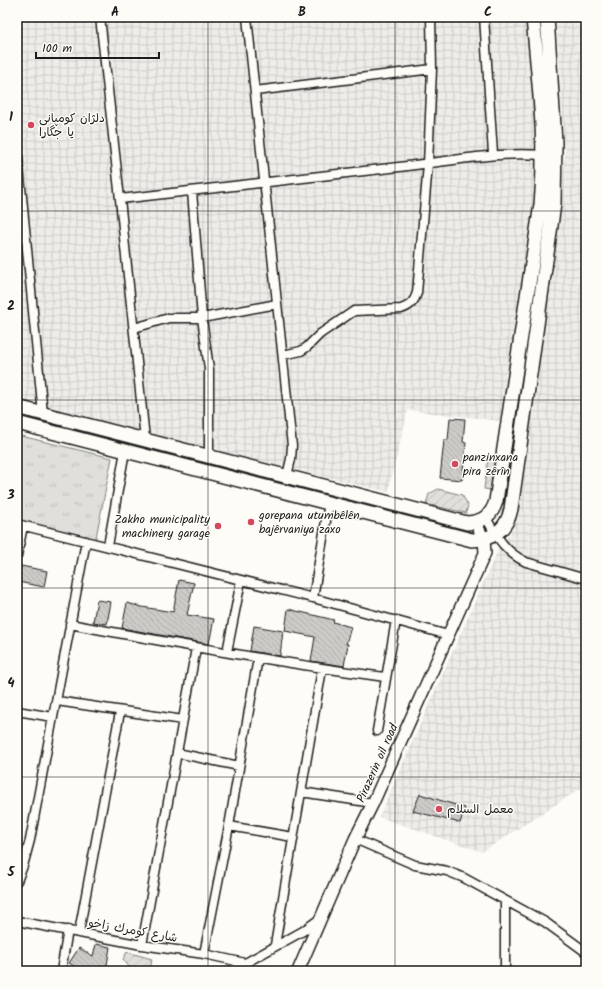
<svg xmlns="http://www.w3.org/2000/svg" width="603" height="988" font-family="Kalam,'Playpen Sans Arabic',sans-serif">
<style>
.industrial{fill:url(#industrial-grid)}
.grass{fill:url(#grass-tufts);stroke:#7e7e7c}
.garden{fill:url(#garden-furrows);stroke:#7e7e7c}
.building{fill:url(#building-back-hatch);stroke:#1c1c1c}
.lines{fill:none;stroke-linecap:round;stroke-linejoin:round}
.minor-casing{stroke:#1c1c1c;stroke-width:11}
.secondary-casing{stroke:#1c1c1c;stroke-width:14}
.primary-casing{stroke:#1c1c1c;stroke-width:16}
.minor{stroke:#fdfcf7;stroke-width:8}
.secondary{stroke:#fdfcf7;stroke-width:11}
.primary{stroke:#fdfcf7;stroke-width:13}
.grid{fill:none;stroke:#1c1c1c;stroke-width:1;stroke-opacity:0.55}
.poi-dot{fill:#d1495b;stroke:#fdfcf7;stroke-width:1.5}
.labels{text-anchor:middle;stroke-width:3;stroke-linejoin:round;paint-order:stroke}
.poi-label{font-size:12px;fill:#1c1c1c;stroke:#fdfcf7;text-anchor:start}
.street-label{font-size:12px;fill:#1c1c1c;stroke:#fdfcf7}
.neatline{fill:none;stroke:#1c1c1c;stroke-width:1.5}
.grid-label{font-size:13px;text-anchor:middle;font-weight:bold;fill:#1c1c1c}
</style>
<defs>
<pattern id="industrial-grid" width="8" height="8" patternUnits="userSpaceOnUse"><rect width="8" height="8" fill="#eeede9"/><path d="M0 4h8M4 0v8" fill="none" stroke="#cccbc7"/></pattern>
<pattern id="grass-tufts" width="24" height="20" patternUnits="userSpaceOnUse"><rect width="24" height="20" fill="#e0dfdb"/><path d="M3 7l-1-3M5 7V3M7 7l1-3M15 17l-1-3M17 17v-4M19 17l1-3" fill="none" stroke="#c0bfbb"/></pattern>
<pattern id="garden-furrows" width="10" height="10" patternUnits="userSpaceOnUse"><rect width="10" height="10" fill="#e0dfdb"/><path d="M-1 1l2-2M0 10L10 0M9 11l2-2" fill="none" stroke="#c0bfbb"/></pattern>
<pattern id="building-back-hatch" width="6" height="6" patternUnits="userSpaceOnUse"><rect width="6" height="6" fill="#cccbc8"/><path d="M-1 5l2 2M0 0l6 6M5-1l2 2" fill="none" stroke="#afaeab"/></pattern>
</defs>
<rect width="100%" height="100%" fill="#fdfcf7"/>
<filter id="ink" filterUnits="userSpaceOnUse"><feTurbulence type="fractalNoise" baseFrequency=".025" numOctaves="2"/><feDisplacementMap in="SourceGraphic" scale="8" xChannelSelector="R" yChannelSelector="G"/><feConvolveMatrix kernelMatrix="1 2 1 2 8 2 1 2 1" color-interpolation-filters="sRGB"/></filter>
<g filter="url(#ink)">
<path class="industrial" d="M 17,17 L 526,17 L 542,169 L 500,421 L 408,410 L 388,492 L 86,420 L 17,402 Z
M 556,17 L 586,17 L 586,785 L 482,852 L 379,817 L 500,545 L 510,535 L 517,500 L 565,155 Z"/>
<path class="grass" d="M 17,435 L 112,458 L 95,542 L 17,523 Z"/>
<path class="garden" d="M 488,459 L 495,459 L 491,490 L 484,489 Z
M 438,489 L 462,495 L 468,505 L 466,513 L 426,504 L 429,494 Z
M 127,952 L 152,959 L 150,971 L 130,971 L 130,968 L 123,959 Z"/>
<path class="building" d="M 450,418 L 465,419 L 463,442 L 466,443 L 462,480 L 440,478 L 444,440 L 448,440 Z
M 21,566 L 47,571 L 44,587 L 18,582 Z
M 179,580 L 194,583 L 187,615 L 214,619 L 209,644 L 122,628 L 127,603 L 142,607 L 173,612 Z
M 97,600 L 111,602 L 107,624 L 93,622 Z
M 288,609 L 334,620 L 333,622 L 351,627 L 346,644 L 348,644 L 344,666 L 311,661 L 315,637 L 285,631 Z
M 254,626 L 283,631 L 280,656 L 250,651 Z
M 420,794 L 465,808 L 460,823 L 413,811 Z
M 96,944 L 110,947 L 106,971 L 73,971 L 74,966 L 69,963 L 79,948 L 93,956 Z"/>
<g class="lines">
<g class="minor-casing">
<path id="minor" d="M 100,17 L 120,199
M 247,17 L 292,446 L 291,459 L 287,476
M 484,17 L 493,154
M 255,91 L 432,69
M 17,146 L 43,414
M 192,191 L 202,318 L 209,369 L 209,456
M 134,328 L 169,318 L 202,318 L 277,304
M 283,355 L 301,351 L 307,347 L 320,334 L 354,311 L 401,309 C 410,306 414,302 417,293 L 428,164 L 432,69 L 431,17
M 145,439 L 120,199 C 213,188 306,178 399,167 C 448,162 494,151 543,155
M 486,518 C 497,537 505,552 526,562 L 586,579
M 17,524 L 313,598 L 448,635
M 108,546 L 125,451
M 17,556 L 23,526
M 313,598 L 329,503
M 70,624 C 175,644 280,663 385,677
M 227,652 L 241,581
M 57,701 L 183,720
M 17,711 L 53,717
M 377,731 L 396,620
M 177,753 L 239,766
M 301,792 L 373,803
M 229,826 L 293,837
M 355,839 L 415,865 L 447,871 L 464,878 L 545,922 L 586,952
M 17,881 L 23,866 L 30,840 L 86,541
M 505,901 L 505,971
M 17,921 L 142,945 L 204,954 L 245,963
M 79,932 L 120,712
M 142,945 L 196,648
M 275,945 L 322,669
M 204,954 L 229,826 L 258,658
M 61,971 L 68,930
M 231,971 L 303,931 L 321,918"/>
</g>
<g class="secondary-casing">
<path id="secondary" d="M 298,971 L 355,839 L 373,803 L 485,553 L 484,539 L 475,522"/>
</g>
<g class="primary-casing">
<path id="primary" d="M 17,407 L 467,523 C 482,522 492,516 496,501 L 541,204 C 547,142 538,79 533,17
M 17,423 L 472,540 C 493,540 507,529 511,509 L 554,204 L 555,142 L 547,17"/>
</g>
<use href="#minor" class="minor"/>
<use href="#secondary" class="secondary"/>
<use href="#primary" class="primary"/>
</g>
</g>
<path class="grid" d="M 208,17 L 208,971M 395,17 L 395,971M 17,211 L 586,211M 17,400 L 586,400M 17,588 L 586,588M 17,777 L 586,777"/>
<g class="poi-dot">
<circle cx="31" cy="125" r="4"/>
<circle cx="455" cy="464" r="4"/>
<circle cx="251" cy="522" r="4"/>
<circle cx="218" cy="526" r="4"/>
<circle cx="439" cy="809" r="4"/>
</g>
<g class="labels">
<g class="poi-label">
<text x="39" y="122">دلژان کومپانی<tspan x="39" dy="14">یا جگارا</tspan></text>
<text x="463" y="461">panzinxana<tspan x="463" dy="14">pira zêrîn</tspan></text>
<text x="259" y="519">gorepana utumbêlên<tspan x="259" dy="14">bajêrvaniya zaxo</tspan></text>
<text x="210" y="523" text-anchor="end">Zakho municipality<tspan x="210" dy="14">machinery garage</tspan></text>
<text x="447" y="813">معمل السلام</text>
</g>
<g class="street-label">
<text transform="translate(377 763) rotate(-66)" y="4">Pirazerin oil road</text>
<text transform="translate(133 930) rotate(10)" y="4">شارع كومرك زاخو</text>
</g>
</g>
<rect width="603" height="988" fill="none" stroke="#fdfcf7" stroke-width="44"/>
<path d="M36 52v6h123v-6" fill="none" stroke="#1c1c1c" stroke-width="2"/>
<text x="42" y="52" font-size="12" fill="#1c1c1c" stroke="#fdfcf7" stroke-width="3" paint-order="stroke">100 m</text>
<rect x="22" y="22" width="559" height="944" class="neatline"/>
<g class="grid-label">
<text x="115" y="16">A</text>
<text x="302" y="16">B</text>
<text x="488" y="16">C</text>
<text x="11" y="121">1</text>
<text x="11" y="310">2</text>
<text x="11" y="499">3</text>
<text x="11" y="687">4</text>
<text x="11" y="876">5</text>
</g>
</svg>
